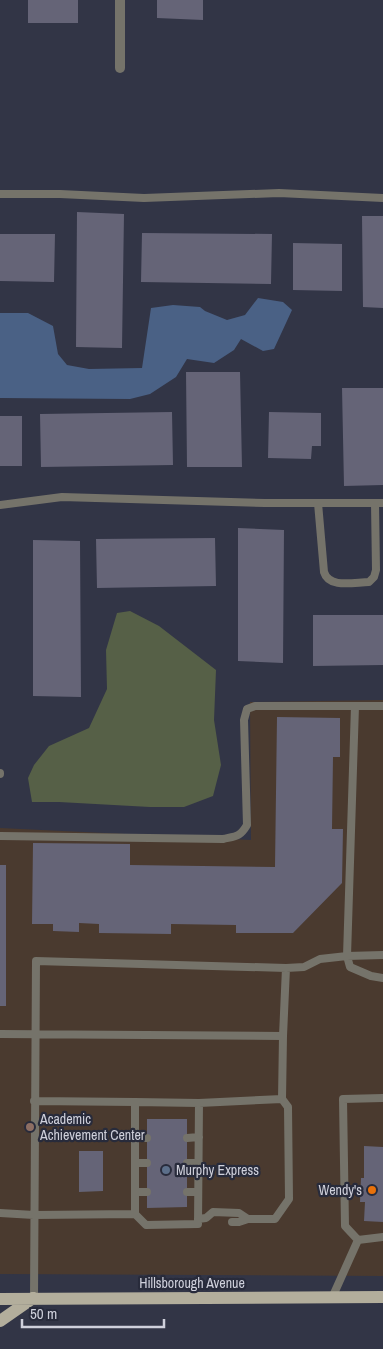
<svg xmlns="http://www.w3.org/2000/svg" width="383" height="1349" font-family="'Archivo Narrow',sans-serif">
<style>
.commercial{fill:#4a3a2f}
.green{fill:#566047}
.water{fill:#4a6185}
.building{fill:#656477}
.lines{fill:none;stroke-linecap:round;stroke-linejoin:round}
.lane{stroke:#75736a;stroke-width:8}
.street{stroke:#75736a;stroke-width:10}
.primary{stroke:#b3ae9c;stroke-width:12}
.education-dot{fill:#8d6e63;stroke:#282b3b;stroke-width:2}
.service-dot{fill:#5c6f8a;stroke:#282b3b;stroke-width:2}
.food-dot{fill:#e8710a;stroke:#282b3b;stroke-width:2}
.labels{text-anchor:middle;stroke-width:4.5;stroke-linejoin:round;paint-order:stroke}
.poi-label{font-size:14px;fill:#cfd0db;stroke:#282b3b;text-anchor:start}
.street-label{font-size:14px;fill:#cfd0db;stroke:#282b3b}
</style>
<rect width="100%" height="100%" fill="#323546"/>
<path class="commercial" d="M 383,700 L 383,1276 L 0,1274 L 0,828 L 251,840 L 250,702 Z"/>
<path class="green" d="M 130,611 L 159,626 L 216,670 L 214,720 L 221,765 L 213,796 L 184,807 L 150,807 L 59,802 L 32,802 L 28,778 L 34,765 L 49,746 L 89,728 L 107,689 L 106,650 L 117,613 Z"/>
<path class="water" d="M 258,298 L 283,302 L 292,310 L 274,349 L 263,351 L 241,339 L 234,350 L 214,363 L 187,359 L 176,377 L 150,394 L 130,399 L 0,398 L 0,313 L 28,313 L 53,326 L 58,354 L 67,365 L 89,369 L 142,368 L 151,308 L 173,305 L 200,307 L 205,311 L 227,320 L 245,315 Z"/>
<path class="building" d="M 28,0 L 78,0 L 78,23 L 28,23 Z
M 157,0 L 203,0 L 203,20 L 157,18 Z
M 77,212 L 124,214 L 122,348 L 76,347 Z
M 362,216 L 383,216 L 383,308 L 363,307 Z
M 142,233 L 272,234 L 271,284 L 141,282 Z
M 0,234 L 55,234 L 54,282 L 0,281 Z
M 293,243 L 342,244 L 342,291 L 293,290 Z
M 186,372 L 240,372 L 242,467 L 187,467 Z
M 342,388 L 383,388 L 383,485 L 344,486 Z
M 172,412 L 173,465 L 41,467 L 40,414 Z
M 269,412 L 321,413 L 321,446 L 312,446 L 311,459 L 268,458 Z
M 0,416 L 22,416 L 22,466 L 0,466 Z
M 238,528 L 284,530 L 283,663 L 238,661 Z
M 215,538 L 216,586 L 97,588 L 96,539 Z
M 33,540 L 80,541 L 81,697 L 33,696 Z
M 313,615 L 383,615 L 383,665 L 313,666 Z
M 277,717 L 340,718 L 340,757 L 333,757 L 332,829 L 343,829 L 342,883 L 293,933 L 236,933 L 236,925 L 171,924 L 171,934 L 99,933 L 99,924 L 79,923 L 79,932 L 53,931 L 53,924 L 32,924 L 33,843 L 130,844 L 130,865 L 275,867 Z
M 0,865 L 6,865 L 6,1006 L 0,1006 Z
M 147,1119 L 187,1119 L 187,1207 L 147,1208 Z
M 364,1146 L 383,1147 L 383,1222 L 364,1221 L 365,1202 L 360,1202 L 361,1178 L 364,1178 Z
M 79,1151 L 103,1151 L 103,1191 L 79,1192 Z"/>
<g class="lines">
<path class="lane" d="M 0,194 L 60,194 L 144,198 L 279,193 L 383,198
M 318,503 L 324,572 C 329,589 355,582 369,582 L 374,577 L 376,570 L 375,503
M 0,505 L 62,497 L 265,503 L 383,503
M 383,706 L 355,706 L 347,956 L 350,967 L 371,976 L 383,978
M 0,773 L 0,774
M 0,836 L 223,839 C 236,836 240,837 247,825 L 244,720 L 247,709 L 255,706 L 355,706
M 0,1034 L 283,1036
M 135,1102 L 199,1103 L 282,1099 L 283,1036 L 286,968
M 135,1138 L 147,1138
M 187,1138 L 199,1137
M 135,1163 L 147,1163
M 187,1163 L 199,1163
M 135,1192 L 147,1192
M 187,1192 L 198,1192
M 0,1213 L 34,1215 L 135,1214 L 135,1102 L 34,1101
M 135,1214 L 146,1225 L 198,1224 L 199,1103
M 198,1219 L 206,1218 L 213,1212 L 239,1213 L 248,1219 L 275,1219 L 289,1199 L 288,1107 L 282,1099
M 232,1222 L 239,1222 L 248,1219
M 358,1240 L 345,1226 L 343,1099 L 383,1098
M 358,1240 L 383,1237
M 34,1298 L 36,961 L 286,968 L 304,967 L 320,959 L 347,956 L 383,955
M 332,1298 L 358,1240"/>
<path class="street" d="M 120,0 L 120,68"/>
<path class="primary" d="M 0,1299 L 383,1297
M 0,1321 L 33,1298"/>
</g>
<circle class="education-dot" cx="30" cy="1127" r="5"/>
<circle class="service-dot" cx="166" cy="1170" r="5"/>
<circle class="food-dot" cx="372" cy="1190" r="5"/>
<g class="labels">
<g class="poi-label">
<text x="40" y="1124">Academic<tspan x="40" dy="16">Achievement Center</tspan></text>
<text x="176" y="1175">Murphy Express</text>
<text x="362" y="1195" text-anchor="end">Wendy's</text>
</g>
<g class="street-label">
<text x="192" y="1288">Hillsborough Avenue</text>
</g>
</g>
<path d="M22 1319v8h142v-8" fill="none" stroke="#cfd0db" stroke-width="2.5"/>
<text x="30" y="1319" font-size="15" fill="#cfd0db" stroke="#282b3b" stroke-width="4" paint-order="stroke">50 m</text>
</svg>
